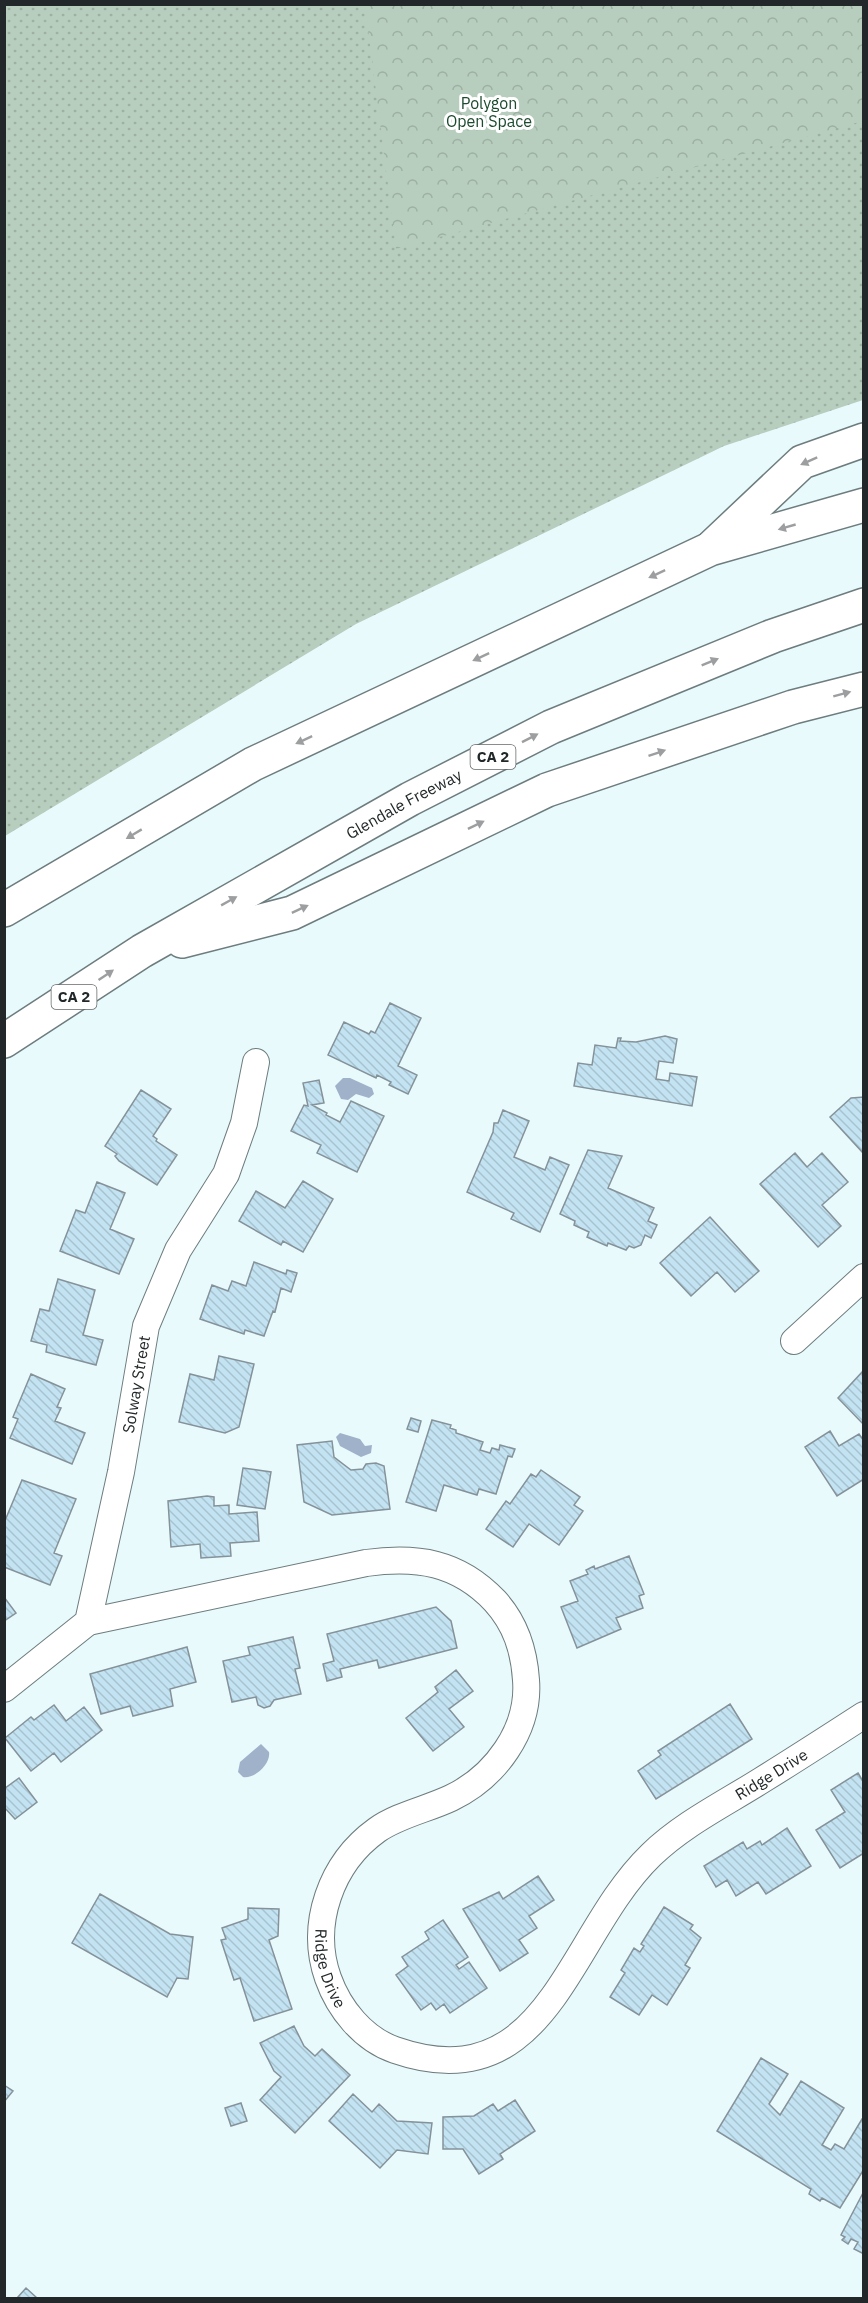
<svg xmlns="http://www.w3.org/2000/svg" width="868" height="2303" font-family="'IBM Plex Sans',sans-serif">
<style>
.grass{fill:url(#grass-dots)}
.park{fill:url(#park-crowns)}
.water{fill:#a0b1ca}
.building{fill:url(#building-back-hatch);stroke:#859299;stroke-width:1.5}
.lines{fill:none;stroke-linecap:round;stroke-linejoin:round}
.minor-casing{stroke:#6d7c7e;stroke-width:28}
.motorway-casing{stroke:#6d7c7e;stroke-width:36}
.minor{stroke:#fff;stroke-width:26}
.motorway{stroke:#fff;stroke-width:33}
.oneway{fill:#9c9e9f}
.labels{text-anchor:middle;stroke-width:6;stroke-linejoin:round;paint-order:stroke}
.shield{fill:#fff;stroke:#646869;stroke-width:1.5}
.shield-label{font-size:15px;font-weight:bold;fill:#222829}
.park-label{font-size:16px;fill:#1d4b2f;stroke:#fff}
.street-label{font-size:16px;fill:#222829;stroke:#fff}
</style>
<defs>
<pattern id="grass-dots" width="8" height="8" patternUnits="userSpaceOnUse" patternTransform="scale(1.5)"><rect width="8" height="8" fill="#b7cdbd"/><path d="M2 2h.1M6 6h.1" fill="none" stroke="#9db0a2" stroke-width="1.8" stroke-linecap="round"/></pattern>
<pattern id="park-crowns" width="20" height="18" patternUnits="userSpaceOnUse" patternTransform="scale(1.5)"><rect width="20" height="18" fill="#b7cdbd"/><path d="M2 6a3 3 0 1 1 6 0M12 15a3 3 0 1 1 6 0" fill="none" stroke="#9db0a2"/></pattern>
<pattern id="building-back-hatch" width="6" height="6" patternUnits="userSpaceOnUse" patternTransform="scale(1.5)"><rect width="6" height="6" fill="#c3e3f3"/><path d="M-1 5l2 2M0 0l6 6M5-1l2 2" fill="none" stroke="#a7c3d0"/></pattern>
</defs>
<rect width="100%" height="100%" fill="#e9fafc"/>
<path class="grass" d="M 5,5 L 863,5 L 863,400 L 724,446 L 356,624 L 5,836 Z"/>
<path class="park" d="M 365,5 L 863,5 L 863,121 L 396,249 Z"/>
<path class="water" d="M 343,1078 L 350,1078 L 372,1088 L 374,1094 L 369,1098 L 356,1094 L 348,1100 L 341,1099 L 335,1086 Z
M 340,1433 L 360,1439 L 365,1446 L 372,1445 L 371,1453 L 361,1457 L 340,1446 L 336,1437 Z
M 261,1744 L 269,1752 C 271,1764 255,1779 243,1777 L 238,1772 L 240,1762 Z"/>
<path class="building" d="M 390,1003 L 421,1018 L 398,1066 L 417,1075 L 408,1094 L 389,1085 L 391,1082 L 377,1075 L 376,1078 L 328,1055 L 344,1022 L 369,1034 L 371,1031 L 375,1033 Z
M 665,1036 L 677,1039 L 673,1063 L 659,1061 L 656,1079 L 669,1081 L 670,1073 L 697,1077 L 692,1106 L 574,1086 L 578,1063 L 592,1065 L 595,1045 L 616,1048 L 618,1038 L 621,1038 L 620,1041 L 636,1042 Z
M 319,1080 L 324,1103 L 312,1105 L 327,1113 L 326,1115 L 340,1122 L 351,1101 L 384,1116 L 357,1172 L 317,1153 L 321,1145 L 291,1131 L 304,1105 L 308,1106 L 303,1083 Z
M 141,1090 L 171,1109 L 153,1136 L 157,1139 L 156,1141 L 177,1155 L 157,1185 L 119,1161 L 115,1156 L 117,1154 L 105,1146 Z
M 864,1097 L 864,1154 L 830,1117 L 851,1098 Z
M 503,1110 L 529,1121 L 514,1157 L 545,1170 L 550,1157 L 569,1165 L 540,1232 L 511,1219 L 514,1213 L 467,1192 L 493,1132 L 494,1123 L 498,1123 Z
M 588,1150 L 622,1156 L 608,1188 L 654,1208 L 648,1221 L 657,1225 L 651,1238 L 645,1235 L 641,1245 L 634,1248 L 629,1246 L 626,1250 L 608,1243 L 607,1246 L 587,1237 L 589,1232 L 574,1225 L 575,1221 L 560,1214 Z
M 795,1153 L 807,1167 L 822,1153 L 848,1182 L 822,1205 L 841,1226 L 818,1247 L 760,1184 Z
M 303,1181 L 333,1199 L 303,1252 L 283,1241 L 281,1245 L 239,1221 L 256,1191 L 285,1208 Z
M 97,1182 L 125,1193 L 110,1229 L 134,1239 L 119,1274 L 60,1251 L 76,1210 L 85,1213 Z
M 710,1217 L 759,1271 L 735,1292 L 717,1272 L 691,1296 L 660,1263 Z
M 254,1262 L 286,1274 L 287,1270 L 297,1273 L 291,1292 L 281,1288 L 275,1312 L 273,1311 L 264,1336 L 245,1330 L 244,1334 L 200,1319 L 212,1285 L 228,1291 L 232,1281 L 246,1286 Z
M 58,1279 L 95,1290 L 83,1335 L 103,1340 L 96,1365 L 46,1352 L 47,1345 L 31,1341 L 40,1309 L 49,1311 Z
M 219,1356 L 254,1364 L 239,1427 L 225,1433 L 179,1422 L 190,1374 L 214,1380 Z
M 864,1370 L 864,1425 L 838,1398 Z
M 31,1374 L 65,1389 L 57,1407 L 61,1408 L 55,1421 L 85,1433 L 72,1464 L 10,1438 L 18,1419 L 13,1417 Z
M 411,1418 L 421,1421 L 418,1432 L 407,1429 Z
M 432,1420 L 451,1425 L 450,1428 L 456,1430 L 456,1433 L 483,1442 L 480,1450 L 490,1453 L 492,1448 L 499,1450 L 500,1445 L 515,1449 L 512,1457 L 508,1456 L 496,1494 L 479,1489 L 477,1495 L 444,1485 L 436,1511 L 406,1502 Z
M 830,1431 L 839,1446 L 859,1434 L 864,1441 L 864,1479 L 837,1496 L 805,1447 Z
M 332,1441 L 334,1457 L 351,1470 L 363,1469 L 366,1464 L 376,1463 L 384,1466 L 390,1509 L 332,1515 L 304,1502 L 297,1445 Z
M 243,1468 L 271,1472 L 265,1509 L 237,1505 Z
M 541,1470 L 580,1497 L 574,1505 L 583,1511 L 559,1545 L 529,1524 L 513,1547 L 486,1529 L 506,1501 L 510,1504 L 531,1474 L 536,1477 Z
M 22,1480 L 76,1499 L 54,1553 L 62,1556 L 50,1585 L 4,1567 L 4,1523 Z
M 207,1496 L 214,1497 L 214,1506 L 229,1505 L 229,1514 L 257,1512 L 259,1541 L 230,1543 L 231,1556 L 201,1558 L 200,1544 L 171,1547 L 168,1501 Z
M 629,1556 L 644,1594 L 639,1596 L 643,1608 L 616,1618 L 621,1629 L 577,1648 L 561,1607 L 578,1601 L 570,1581 L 588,1574 L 586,1570 L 594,1566 L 595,1569 Z
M 4,1597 L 16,1613 L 4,1621 Z
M 436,1607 L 451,1621 L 457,1648 L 379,1668 L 377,1660 L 340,1669 L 342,1677 L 327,1681 L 323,1664 L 334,1661 L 327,1634 Z
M 293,1637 L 300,1668 L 295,1669 L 301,1694 L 274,1700 L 270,1706 L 264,1708 L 258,1705 L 256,1697 L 232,1702 L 223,1661 L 250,1655 L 248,1647 Z
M 187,1647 L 196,1682 L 170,1689 L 173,1706 L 133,1716 L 130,1706 L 101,1714 L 90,1674 Z
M 456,1670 L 473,1691 L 449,1709 L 464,1727 L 433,1751 L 406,1718 L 438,1692 L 435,1687 Z
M 730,1704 L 752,1739 L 656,1799 L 638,1771 L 661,1755 L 658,1751 Z
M 54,1705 L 66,1721 L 84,1707 L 102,1730 L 61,1762 L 54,1753 L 31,1771 L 5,1738 L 31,1717 L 34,1720 Z
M 858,1773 L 864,1783 L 864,1853 L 840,1868 L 816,1830 L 845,1812 L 831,1790 Z
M 19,1778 L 37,1802 L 15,1819 L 4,1807 L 4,1789 Z
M 787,1828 L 811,1866 L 766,1894 L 758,1882 L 736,1896 L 727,1880 L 716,1887 L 704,1866 L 743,1842 L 747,1849 L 760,1841 L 762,1845 Z
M 538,1876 L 554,1900 L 529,1916 L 537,1928 L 519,1940 L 528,1953 L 500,1971 L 463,1909 L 499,1892 L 503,1899 Z
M 100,1894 L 170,1934 L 193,1937 L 188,1979 L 177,1978 L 167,1997 L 72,1943 Z
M 664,1907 L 693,1925 L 690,1929 L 701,1938 L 685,1965 L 690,1968 L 667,2005 L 652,1995 L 639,2015 L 610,1997 L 625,1973 L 621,1970 L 634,1948 L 640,1952 L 644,1946 L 641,1944 Z
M 248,1908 L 279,1909 L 278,1936 L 269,1940 L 292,2009 L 254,2021 L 240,1978 L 234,1980 L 221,1940 L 226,1939 L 222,1928 L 248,1919 Z
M 443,1920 L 468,1957 L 456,1965 L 459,1969 L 469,1962 L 487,1988 L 450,2013 L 444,2004 L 436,2010 L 431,2003 L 421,2010 L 396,1975 L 408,1966 L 402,1957 L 429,1939 L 425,1932 Z
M 294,2026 L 304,2046 L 315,2056 L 322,2049 L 350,2075 L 295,2133 L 260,2100 L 281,2077 L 274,2071 L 260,2043 Z
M 761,2058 L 788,2074 L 769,2104 L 780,2115 L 801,2081 L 844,2108 L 822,2145 L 831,2150 L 835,2144 L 844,2149 L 862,2119 L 864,2120 L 864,2169 L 840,2208 L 822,2198 L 820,2201 L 809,2194 L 811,2189 L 717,2131 Z
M 4,2085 L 13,2091 L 4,2102 Z
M 353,2094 L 372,2112 L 379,2104 L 397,2121 L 432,2123 L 428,2154 L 397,2150 L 380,2168 L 329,2121 Z
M 515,2100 L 535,2131 L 500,2154 L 503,2159 L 479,2174 L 463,2149 L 443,2149 L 443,2117 L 474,2116 L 493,2104 L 498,2111 Z
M 241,2103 L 247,2121 L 231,2126 L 225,2108 Z
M 864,2191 L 864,2254 L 854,2249 L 858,2242 L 851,2239 L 848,2244 L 842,2240 L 845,2237 L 841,2235 Z
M 26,2288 L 37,2298 L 17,2298 Z"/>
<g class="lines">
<g class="minor-casing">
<g id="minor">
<path d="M 794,1341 L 864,1277"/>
<path id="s1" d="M 88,1622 L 366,1563 C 417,1556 458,1562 495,1601 C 516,1624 524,1650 526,1680 C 530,1730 495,1777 451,1798 C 428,1809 398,1815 377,1830 C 331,1863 309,1924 328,1978 C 339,2009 363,2039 395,2050 C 548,2103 567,1936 651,1855 C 683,1824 724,1804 762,1780 C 796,1759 830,1737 864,1715"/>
<path id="s2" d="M 4,1689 L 88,1622 L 121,1472 L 146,1326 L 178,1250 L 226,1174 L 244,1123 L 256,1062"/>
</g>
</g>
<g class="motorway-casing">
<g id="motorway">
<path d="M 713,546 L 802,462 L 864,440"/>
<path d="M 4,910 L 253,764 L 710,549 L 864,505"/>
<path d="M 182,941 L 292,913 L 547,790 L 793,707 L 864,689"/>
<path id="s3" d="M 4,1041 L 142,951 L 410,799 L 551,727 L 773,636 L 864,605"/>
</g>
</g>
<use href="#minor" class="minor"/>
<use href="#motorway" class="motorway"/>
</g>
<defs><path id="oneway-solid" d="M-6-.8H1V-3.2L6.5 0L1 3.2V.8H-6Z" transform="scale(1.5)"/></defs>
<g class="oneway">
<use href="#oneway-solid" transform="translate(809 461) rotate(156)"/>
<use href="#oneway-solid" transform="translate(787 527) rotate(164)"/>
<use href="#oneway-solid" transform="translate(657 574) rotate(155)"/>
<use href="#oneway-solid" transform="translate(481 657) rotate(155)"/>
<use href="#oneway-solid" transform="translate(710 662) rotate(-22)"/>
<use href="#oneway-solid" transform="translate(842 694) rotate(-15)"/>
<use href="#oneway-solid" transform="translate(530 738) rotate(-27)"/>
<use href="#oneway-solid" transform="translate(304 740) rotate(155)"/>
<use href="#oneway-solid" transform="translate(657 753) rotate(-19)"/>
<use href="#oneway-solid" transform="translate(476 825) rotate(-26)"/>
<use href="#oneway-solid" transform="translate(134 834) rotate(149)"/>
<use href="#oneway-solid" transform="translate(229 901) rotate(-29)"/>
<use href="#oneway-solid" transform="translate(300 909) rotate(-25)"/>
<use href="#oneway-solid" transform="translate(106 975) rotate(-34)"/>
</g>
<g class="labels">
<g class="shield">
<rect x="470.5" y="745" width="45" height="24" rx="4.5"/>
<rect x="51.5" y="985" width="45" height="24" rx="4.5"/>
</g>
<g class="shield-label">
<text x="493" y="762">CA 2</text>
<text x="74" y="1002">CA 2</text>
</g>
<g class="park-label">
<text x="489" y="109">Polygon<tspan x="489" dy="18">Open Space</tspan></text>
</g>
<g class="street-label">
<text dy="6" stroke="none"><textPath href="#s3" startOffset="465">Glendale Freeway</textPath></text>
<text dy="6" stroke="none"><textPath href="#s2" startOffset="350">Solway Street</textPath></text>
<text dy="6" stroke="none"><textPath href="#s1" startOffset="1509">Ridge Drive</textPath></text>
<text dy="6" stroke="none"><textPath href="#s1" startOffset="898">Ridge Drive</textPath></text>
</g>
</g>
<rect width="868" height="2303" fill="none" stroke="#222829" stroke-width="12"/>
</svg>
